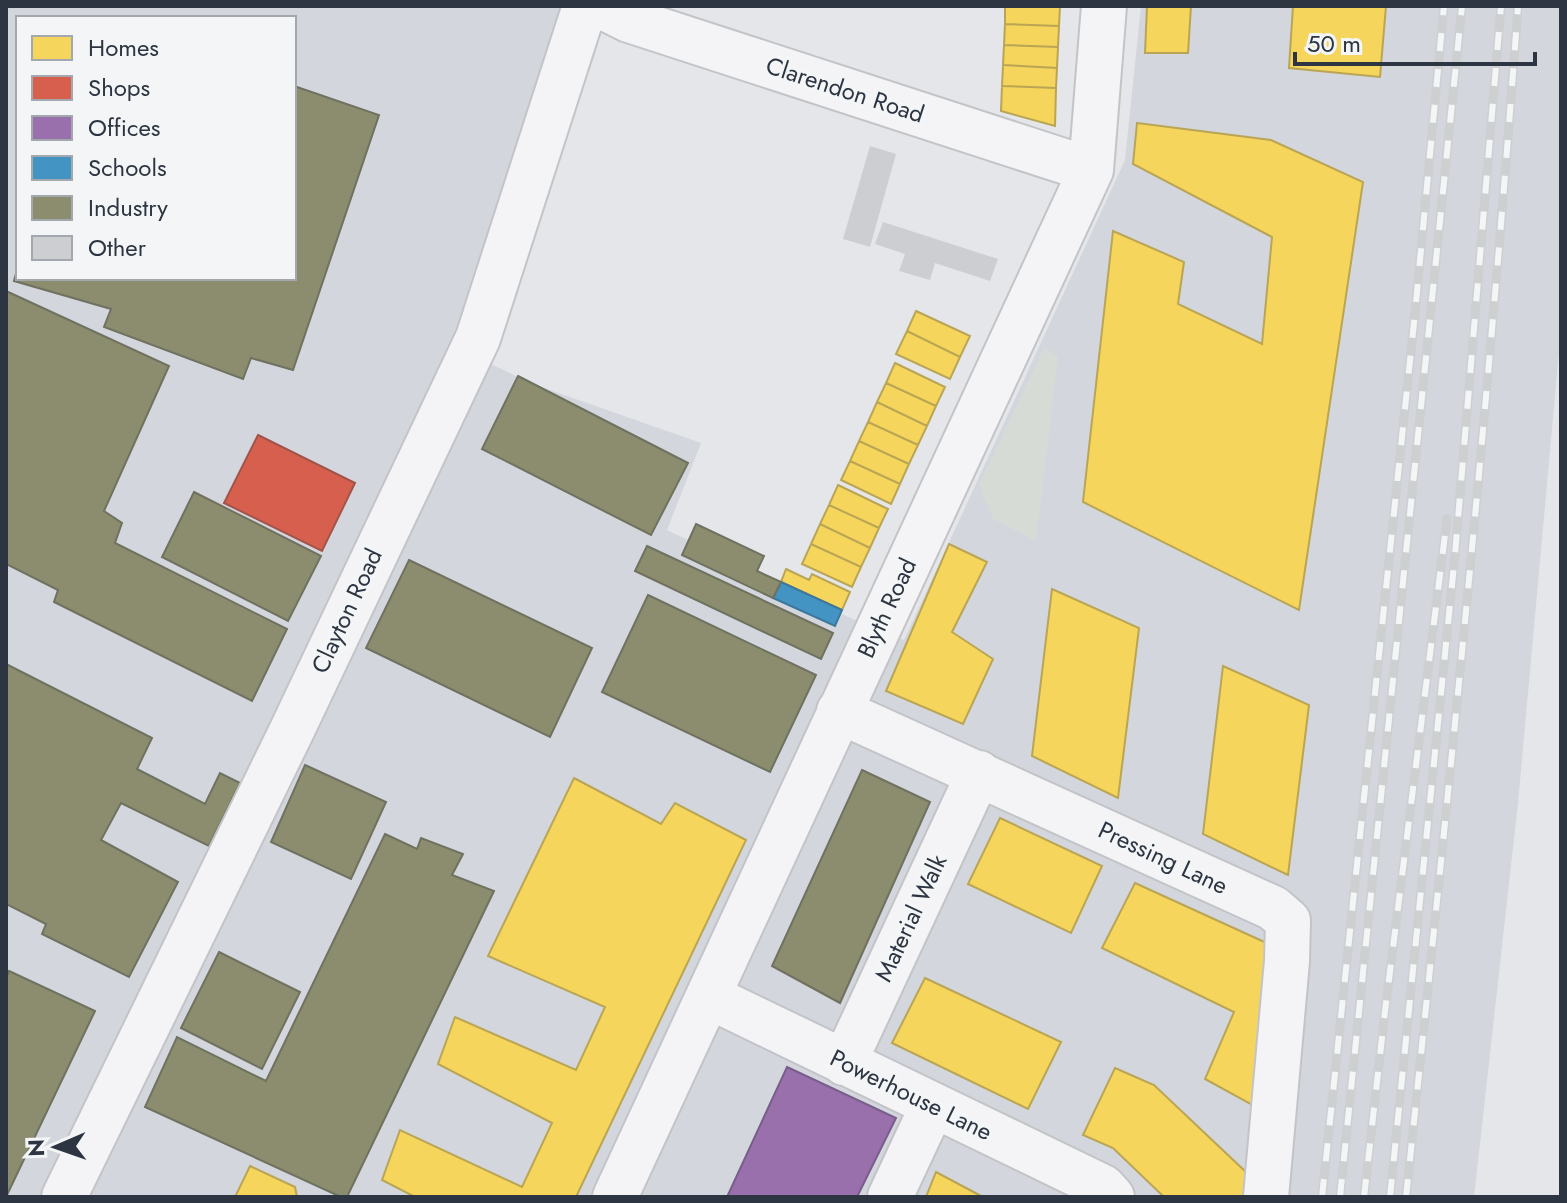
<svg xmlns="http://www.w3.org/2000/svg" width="1567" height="1203" font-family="Jost,sans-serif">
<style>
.built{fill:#d3d6dc;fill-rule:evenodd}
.green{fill:#d6dcd5}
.homes{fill:#f6d55c;stroke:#b9a554;stroke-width:2}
.shops{fill:#d6604d;stroke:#a35349;stroke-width:2}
.offices{fill:#9970ab;stroke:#785e8b;stroke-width:2}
.schools{fill:#4393c3;stroke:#3c779c;stroke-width:2}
.industry{fill:#8c8c6e;stroke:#6f7260;stroke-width:2}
.building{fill:#cdced1}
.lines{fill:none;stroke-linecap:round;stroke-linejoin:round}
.minor-casing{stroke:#c2c4c7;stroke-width:48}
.minor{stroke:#f4f4f6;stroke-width:44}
.rail-casing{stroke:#cdcfd1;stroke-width:9}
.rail{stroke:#f3f5f7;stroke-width:6;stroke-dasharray:18;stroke-linecap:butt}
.labels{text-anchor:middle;stroke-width:8;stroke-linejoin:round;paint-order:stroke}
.street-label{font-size:24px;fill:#2c3541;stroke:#f3f5f7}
</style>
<rect width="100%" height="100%" fill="#e4e6e9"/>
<path class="built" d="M 6,6 L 578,6 L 458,348 L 530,383 L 701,443 L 667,530 L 846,616 L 904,640 L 1125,160 L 1141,6 L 1561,6 L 1561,330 L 1518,803 L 1474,1197 L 6,1197 ZM 18,18 L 294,18 L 294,278 L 18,278 Z"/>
<path class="green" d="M 1044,348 L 1058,357 L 1036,541 L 993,519 L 979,485 Z"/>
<path class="homes" d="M 1005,6 L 1060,6 L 1059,26 L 1005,24 Z
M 1147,6 L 1191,6 L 1188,53 L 1145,53 Z
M 1293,6 L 1386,6 L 1380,77 L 1289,68 Z
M 1005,24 L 1059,26 L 1058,47 L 1004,45 Z
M 1004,45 L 1058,47 L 1057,68 L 1003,65 Z
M 1003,65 L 1057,68 L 1056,88 L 1002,86 Z
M 1002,86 L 1056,88 L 1055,126 L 1001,111 Z
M 1137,123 L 1271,140 L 1363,182 L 1299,610 L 1083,502 L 1113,231 L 1184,262 L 1178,304 L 1262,344 L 1272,237 L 1133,164 Z
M 916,311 L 970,336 L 960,357 L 907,331 Z
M 907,331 L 960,357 L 950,379 L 896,354 Z
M 895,363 L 945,387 L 936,406 L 886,383 Z
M 886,383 L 936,406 L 927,426 L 877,402 Z
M 877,402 L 927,426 L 918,445 L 868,422 Z
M 868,422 L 918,445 L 909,464 L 859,441 Z
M 859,441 L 909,464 L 900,484 L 850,461 Z
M 850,461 L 900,484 L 891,504 L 841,480 Z
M 838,485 L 888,509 L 879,528 L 829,505 Z
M 829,505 L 879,528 L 870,548 L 820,524 Z
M 820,524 L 870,548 L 861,567 L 811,544 Z
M 811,544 L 861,567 L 852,587 L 802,564 Z
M 949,544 L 987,562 L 952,632 L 993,659 L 963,724 L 886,691 Z
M 786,569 L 809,580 L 812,574 L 850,592 L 842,610 L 781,582 Z
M 1052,589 L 1139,628 L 1118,798 L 1032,756 Z
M 1223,666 L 1309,705 L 1288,875 L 1203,834 Z
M 574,778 L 661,824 L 675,803 L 746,840 L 576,1197 L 415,1197 L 382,1180 L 400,1130 L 522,1187 L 552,1123 L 438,1064 L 455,1017 L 576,1070 L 605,1007 L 488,956 Z
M 1000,818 L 1102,866 L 1071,933 L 968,884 Z
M 1135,883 L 1271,945 L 1256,1107 L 1205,1079 L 1234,1012 L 1102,948 Z
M 925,978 L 1061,1042 L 1028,1109 L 892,1043 Z
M 1115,1068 L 1154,1085 L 1248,1174 L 1246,1197 L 1164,1197 L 1113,1148 L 1083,1135 Z
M 250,1166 L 295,1187 L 297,1197 L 235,1197 Z
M 936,1172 L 983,1197 L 926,1197 Z"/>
<path class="shops" d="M 258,435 L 355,483 L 322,551 L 224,503 Z"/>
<path class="offices" d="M 787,1067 L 896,1118 L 857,1197 L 727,1197 Z"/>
<path class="schools" d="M 781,582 L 842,610 L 835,626 L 773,598 Z"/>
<path class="industry" d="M 294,86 L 379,115 L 293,370 L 251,358 L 243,379 L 104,327 L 111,309 L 14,281 L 18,266 L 18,278 L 294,278 Z
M 6,291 L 169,366 L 104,511 L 122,523 L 115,543 L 287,629 L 252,701 L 54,602 L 58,590 L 6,564 Z
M 518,376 L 688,463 L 651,535 L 482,449 Z
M 194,492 L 321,556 L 288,621 L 162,557 Z
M 696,524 L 764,556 L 757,571 L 781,582 L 773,598 L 682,555 Z
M 647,546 L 833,633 L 821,659 L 635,571 Z
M 409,560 L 592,648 L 550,737 L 366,648 Z
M 648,595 L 816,675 L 770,772 L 602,692 Z
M 6,664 L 152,738 L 137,769 L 205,804 L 220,773 L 240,783 L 209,846 L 121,803 L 101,840 L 178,882 L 129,977 L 42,934 L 46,924 L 6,904 Z
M 305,765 L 386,802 L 351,879 L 271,842 Z
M 862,770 L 930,802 L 840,1003 L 772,966 Z
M 385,834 L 417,849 L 421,838 L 463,854 L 452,875 L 494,891 L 347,1197 L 341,1197 L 145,1107 L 177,1037 L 266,1081 Z
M 219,952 L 300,992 L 262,1069 L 181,1028 Z
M 9,971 L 95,1011 L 6,1197 L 6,978 Z"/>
<path class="building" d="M 870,146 L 896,154 L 870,247 L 843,239 Z
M 883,222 L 998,259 L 990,281 L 935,263 L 930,280 L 899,271 L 905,254 L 875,244 Z"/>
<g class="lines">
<g class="minor-casing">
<path id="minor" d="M 601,6 L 629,20 L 1091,170
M 839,711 L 1273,908 L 1288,921 L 1287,961 L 1266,1197
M 708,996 L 1103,1187 L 1112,1197
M 844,1063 L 979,773
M 64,1197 L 292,730 L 478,338 L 585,6
M 615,1197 L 1091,170 L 1104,6
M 890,1197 L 933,1105"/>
</g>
<use href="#minor" class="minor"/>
<g class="rail-casing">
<path id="rail" d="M 1322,1197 L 1415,313 L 1444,6
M 1340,1197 L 1462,6
M 1364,1197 L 1385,1011 L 1447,519
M 1390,1197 L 1455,555 L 1501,6
M 1406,1197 C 1448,800 1489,404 1518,6"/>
</g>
<use href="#rail" class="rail"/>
</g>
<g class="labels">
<g class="street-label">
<text transform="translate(845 90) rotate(18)" y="8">Clarendon Road</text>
<text transform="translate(887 608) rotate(-65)" y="8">Blyth Road</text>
<text transform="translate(347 611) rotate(-65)" y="8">Clayton Road</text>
<text transform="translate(1163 858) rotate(25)" y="8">Pressing Lane</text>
<text transform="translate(911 918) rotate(-65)" y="8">Material Walk</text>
<text transform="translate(911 1095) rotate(26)" y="8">Powerhouse Lane</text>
</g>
</g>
<rect width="1567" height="1203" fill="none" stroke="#2c3541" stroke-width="16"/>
<rect x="16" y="16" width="280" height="264" fill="#f3f5f7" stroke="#a3a8ae" stroke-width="2"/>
<rect x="32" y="36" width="40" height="24" fill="#f6d55c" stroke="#a3a8ae" stroke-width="2"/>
<text x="88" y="56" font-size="24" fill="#2c3541">Homes</text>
<rect x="32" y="76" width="40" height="24" fill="#d6604d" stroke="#a3a8ae" stroke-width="2"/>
<text x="88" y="96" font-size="24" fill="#2c3541">Shops</text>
<rect x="32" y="116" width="40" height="24" fill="#9970ab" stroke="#a3a8ae" stroke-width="2"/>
<text x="88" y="136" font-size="24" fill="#2c3541">Offices</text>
<rect x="32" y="156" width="40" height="24" fill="#4393c3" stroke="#a3a8ae" stroke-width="2"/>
<text x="88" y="176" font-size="24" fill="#2c3541">Schools</text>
<rect x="32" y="196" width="40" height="24" fill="#8c8c6e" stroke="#a3a8ae" stroke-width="2"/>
<text x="88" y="216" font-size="24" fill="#2c3541">Industry</text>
<rect x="32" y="236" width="40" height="24" fill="#cdced1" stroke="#a3a8ae" stroke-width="2"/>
<text x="88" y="256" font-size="24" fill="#2c3541">Other</text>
<g transform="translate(56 1147) rotate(268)" stroke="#f3f5f7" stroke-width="6" paint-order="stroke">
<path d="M0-6L14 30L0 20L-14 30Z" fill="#2c3541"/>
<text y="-12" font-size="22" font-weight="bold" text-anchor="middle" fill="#2c3541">N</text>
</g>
<path d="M1295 52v12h240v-12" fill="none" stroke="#2c3541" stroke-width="4"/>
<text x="1307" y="52" font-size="24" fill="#2c3541" stroke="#f3f5f7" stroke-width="6" paint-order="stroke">50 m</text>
</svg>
